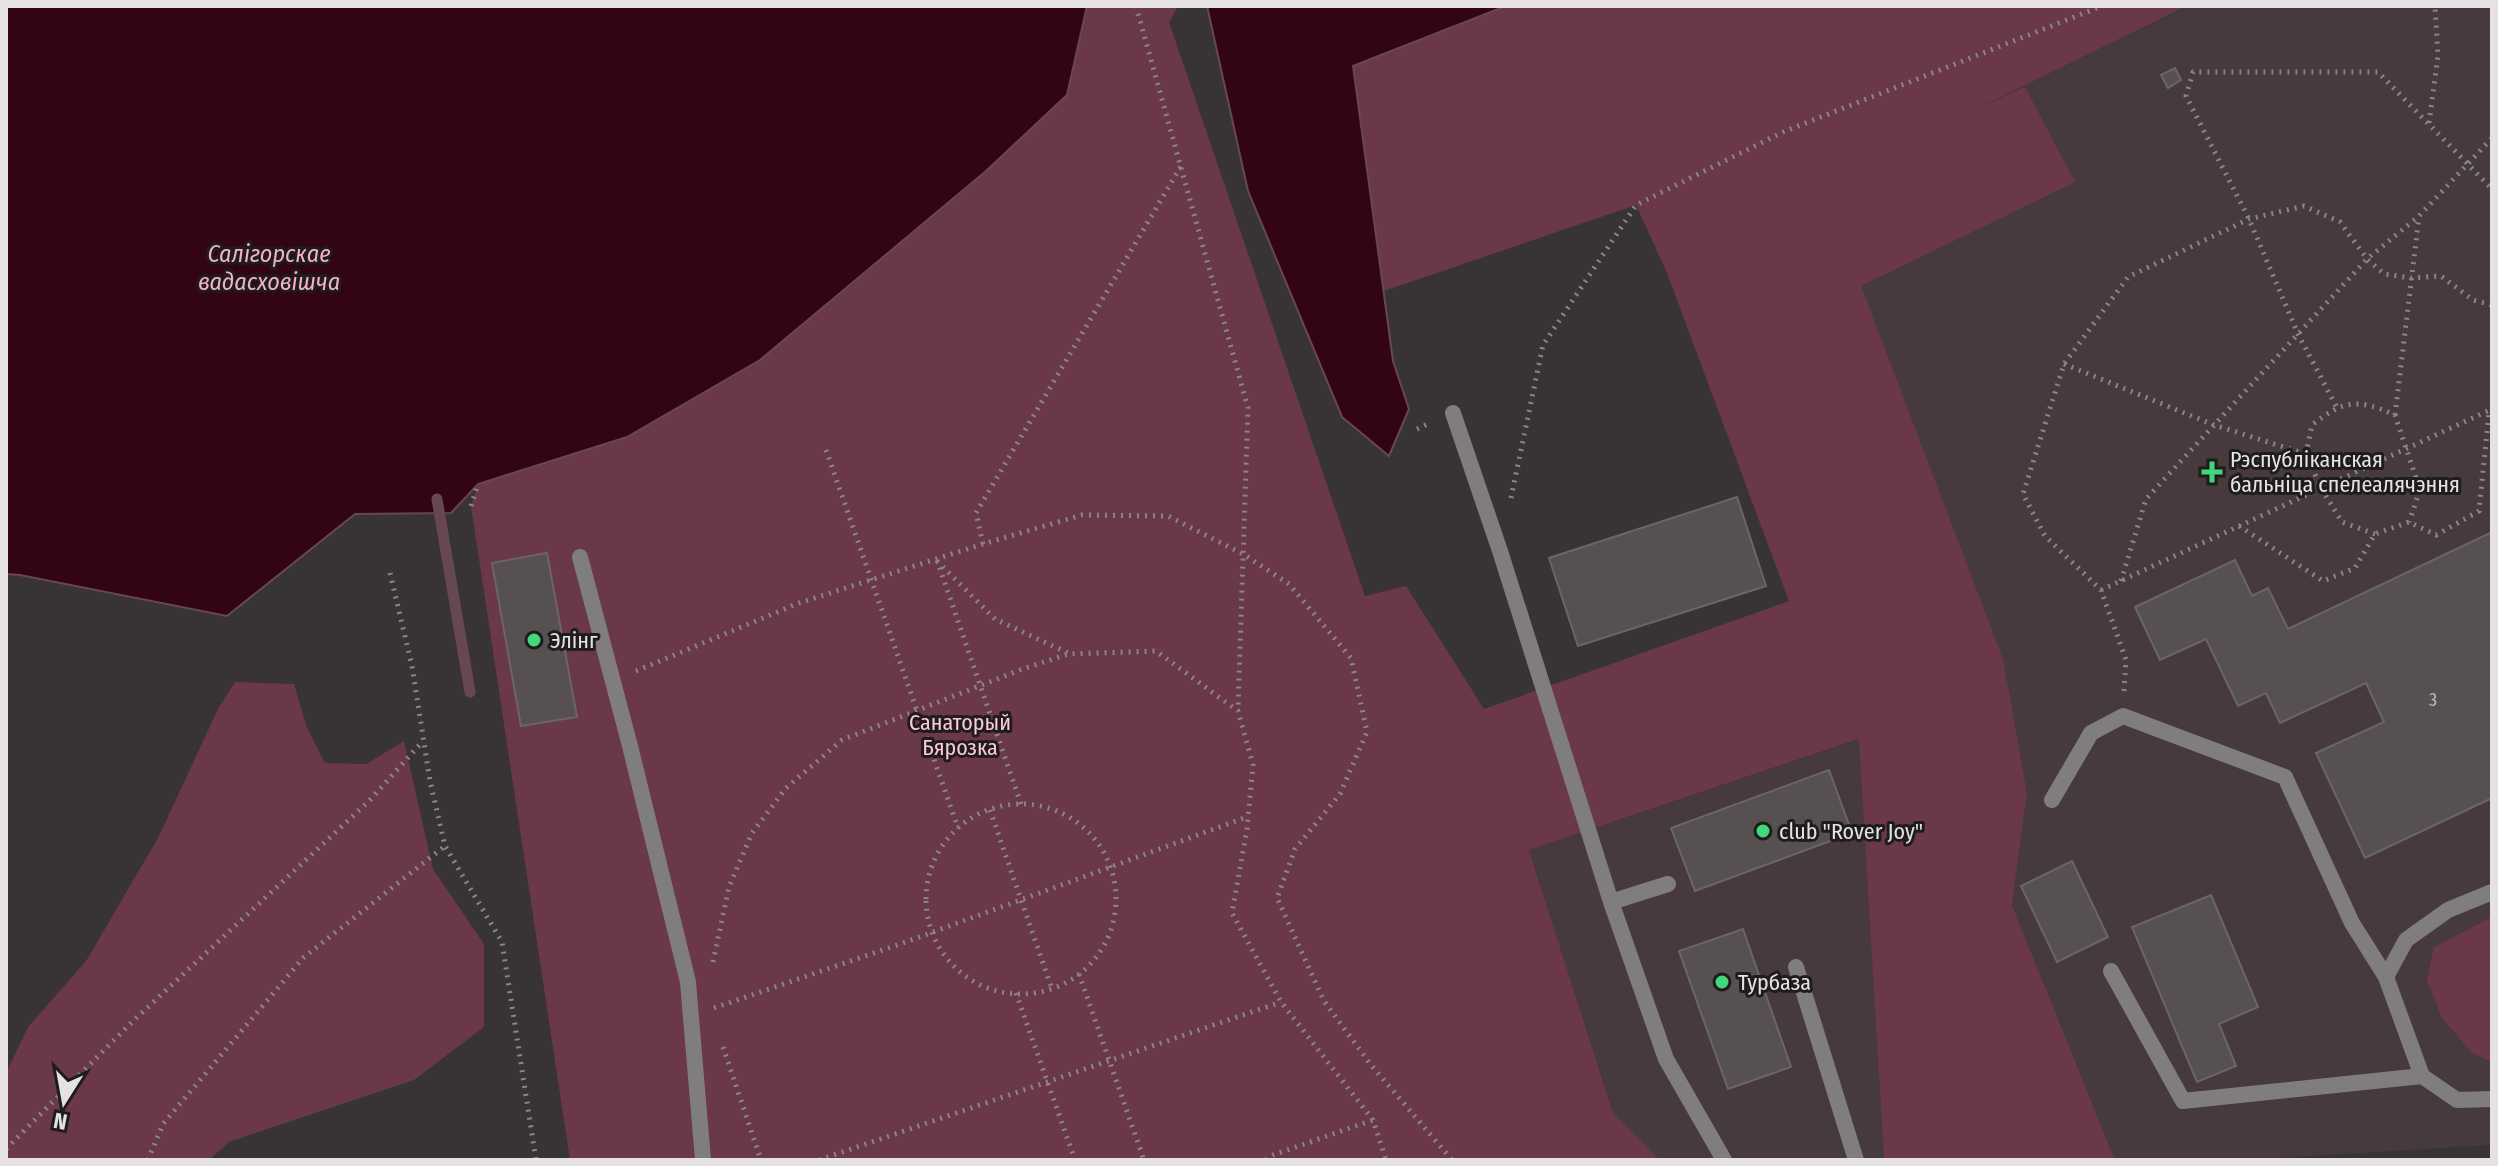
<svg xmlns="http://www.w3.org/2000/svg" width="2498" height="1166" font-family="'Fira Sans Condensed',sans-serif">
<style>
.built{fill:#463a3d}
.green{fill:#6a3847}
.water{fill:#320416;stroke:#684754;stroke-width:2}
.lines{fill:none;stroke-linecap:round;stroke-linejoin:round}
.stream{stroke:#684754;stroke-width:11}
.building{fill:#565051;stroke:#6b6567;stroke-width:2}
.path{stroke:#8a8687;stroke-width:5;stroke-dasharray:2 6;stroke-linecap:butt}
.service{stroke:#807d7e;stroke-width:16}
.poi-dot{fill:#42d77b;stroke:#1e1c1c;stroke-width:3}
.labels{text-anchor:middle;stroke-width:6;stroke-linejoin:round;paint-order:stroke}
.number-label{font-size:18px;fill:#c2bebe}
.poi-label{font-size:22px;fill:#e6e2e3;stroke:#1e1c1c;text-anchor:start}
.park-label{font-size:22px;fill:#fec8d6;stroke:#1e1c1c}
.water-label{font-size:24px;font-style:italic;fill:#f6b0c2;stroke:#1e1c1c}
</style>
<rect width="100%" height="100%" fill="#383335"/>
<path class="built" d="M 2189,6 L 2492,6 L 2492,1145 L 2245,1160 L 2115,1160 L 2012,905 L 2027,793 L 1818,186 Z
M 1860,739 L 1884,1160 L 1660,1160 L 1613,1113 L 1529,850 Z"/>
<path class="green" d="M 1087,6 L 1178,6 L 1169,22 L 1365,596 L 1406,586 L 1484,709 L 1789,601 L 1667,273 L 1636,205 L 1384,291 L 1353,66 L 1507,6 L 2187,6 L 1973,111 L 2025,87 L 2075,182 L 1861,286 L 2003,659 L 2027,793 L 2012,905 L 2115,1160 L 1884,1160 L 1859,739 L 1529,850 L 1613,1113 L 1660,1160 L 570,1160 L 471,506 L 478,484 L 627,437 L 760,360 L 986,171 L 1067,95 Z
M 235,682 L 294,684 L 307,728 L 325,763 L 366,764 L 404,741 L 433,869 L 484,944 L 484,1027 L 414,1080 L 229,1142 L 209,1160 L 6,1160 L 6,1073 L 28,1027 L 86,961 L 158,838 L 218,709 Z
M 2492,917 L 2492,1062 L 2472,1053 L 2442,1018 L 2427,981 L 2434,947 Z"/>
<path class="water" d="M 6,6 L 1087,6 L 1067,95 L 986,171 L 760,360 L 627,437 L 478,484 L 451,513 L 355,514 L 227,616 L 20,575 L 6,574 Z
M 1207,6 L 1506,6 L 1353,66 L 1393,361 L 1409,409 L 1389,456 L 1342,417 L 1248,191 Z"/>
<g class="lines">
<path class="stream" d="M 437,499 L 470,692"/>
</g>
<path class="building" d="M 2175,68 L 2181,80 L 2168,88 L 2161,75 Z
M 1737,497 L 1766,586 L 1578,646 L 1549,558 Z
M 2492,532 L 2492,798 L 2365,858 L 2316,753 L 2384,722 L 2366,683 L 2280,723 L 2266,693 L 2238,706 L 2206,639 L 2160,660 L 2135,607 L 2235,560 L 2252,596 L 2268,588 L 2288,629 Z
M 547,553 L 577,717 L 521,726 L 492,563 Z
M 1829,770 L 1852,833 L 1695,891 L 1671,828 Z
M 2072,861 L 2108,937 L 2057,962 L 2021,886 Z
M 2211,895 L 2258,1007 L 2219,1024 L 2236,1066 L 2197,1082 L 2132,927 Z
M 1743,929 L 1791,1067 L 1728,1089 L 1679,951 Z"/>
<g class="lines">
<path class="path" d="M 1136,6 L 1248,408 L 1238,710
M 2429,123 L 2438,56 L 2435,6
M 2064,364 L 2214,425 L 2306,454
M 2336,406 L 2298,334 L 2249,219 L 2186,96 L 2193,72 L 2378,72 L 2492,189
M 2395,415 L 2419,217
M 1417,429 L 1430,423
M 826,450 L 958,828
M 1511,498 L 1543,345 L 1636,205 L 1783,132 L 2102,6
M 471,506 L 478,484
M 2239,526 L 2323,581 L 2355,568 L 2375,534 L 2409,522 L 2436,535 L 2479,511 L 2489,412
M 2375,534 L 2342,522 L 2321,488 L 2306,454 L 2312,425 C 2344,400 2357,398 2395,415 L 2420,490 L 2409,522
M 983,544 L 976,513 L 1181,166
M 937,560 L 1021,804
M 937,561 L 995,619 L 1068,653
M 390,573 L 412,666 L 430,781 L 445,846 L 502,942 L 536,1160
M 2121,581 L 2146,499 L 2367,259 L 2419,216 L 2492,138
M 2101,590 L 2492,409
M 636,671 L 799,603 L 983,544 L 1082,515 L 1168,516 L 1243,554 L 1289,584 L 1351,658 L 1367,732 L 1340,794 L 1295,849 L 1277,898 L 1324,1001 L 1371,1065 L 1452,1160
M 2124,691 L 2126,660 L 2101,590 L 2045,536 L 2023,494 L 2064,364 L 2128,277 L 2249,219 L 2304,206 L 2340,222 L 2367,259 L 2384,274 L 2411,278 L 2441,276 L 2473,300 L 2492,305
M926 899a95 95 0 1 1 190 0a95 95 0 1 1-190 0Z
M 990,810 L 1052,989
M 713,962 L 729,887 L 752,833 L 786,788 L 842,740 L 1020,670 L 1068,654 L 1156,651 L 1238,711 L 1253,765 L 1247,829 L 1232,913 L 1281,1002 L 1373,1120 L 1386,1160
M 1079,974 L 1144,1160
M 1016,993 L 1075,1160
M 714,1008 L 903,943 L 1247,817
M 723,1047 L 761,1160
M 6,1149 L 132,1022 L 369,801 L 423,741
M 148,1160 L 163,1124 L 303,958 L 445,846
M 819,1160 L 1281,1002
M 1266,1160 L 1270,1156 L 1373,1120"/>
<path class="service" d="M 1453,413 L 1500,551 L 1611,902
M 580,557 L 630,746 L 688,982 L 703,1160
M 2052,800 L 2091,733 L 2123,716 L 2285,777 L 2352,923 L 2386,977
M 1668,884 L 1611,902 L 1666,1059 L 1724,1160
M 2492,892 L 2448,910 L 2406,940 L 2386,977 L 2422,1076 L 2457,1100 L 2492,1099
M 1796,967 L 1856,1160
M 2111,971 L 2183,1101 L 2422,1076"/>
</g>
<g class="poi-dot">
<path d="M2208 460h8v8h8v8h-8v8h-8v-8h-8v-8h8z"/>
<circle cx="534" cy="640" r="8"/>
<circle cx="1763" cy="831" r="8"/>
<circle cx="1722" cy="982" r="8"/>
</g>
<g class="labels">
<g class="number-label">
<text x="2433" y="706">3</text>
</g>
<g class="poi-label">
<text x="2230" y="467">Рэспубліканская<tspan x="2230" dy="25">бальніца спелеалячэння</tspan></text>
<text x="550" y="648">Элінг</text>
<text x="1779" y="839">club "Rover Joy"</text>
<text x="1738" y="990">Турбаза</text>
</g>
<g class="park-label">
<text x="960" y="730">Санаторый<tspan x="960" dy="25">Бярозка</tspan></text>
</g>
<g class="water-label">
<text x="269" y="262">Салігорскае<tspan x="269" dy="28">вадасховішча</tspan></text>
</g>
</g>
<rect width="2498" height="1166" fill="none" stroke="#e6e2e3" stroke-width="16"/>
<g transform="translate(64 1102) rotate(191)" stroke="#1e1c1c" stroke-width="6" paint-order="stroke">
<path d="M0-6L14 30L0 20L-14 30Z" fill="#e6e2e3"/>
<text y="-12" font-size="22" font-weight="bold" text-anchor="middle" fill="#e6e2e3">N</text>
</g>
</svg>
